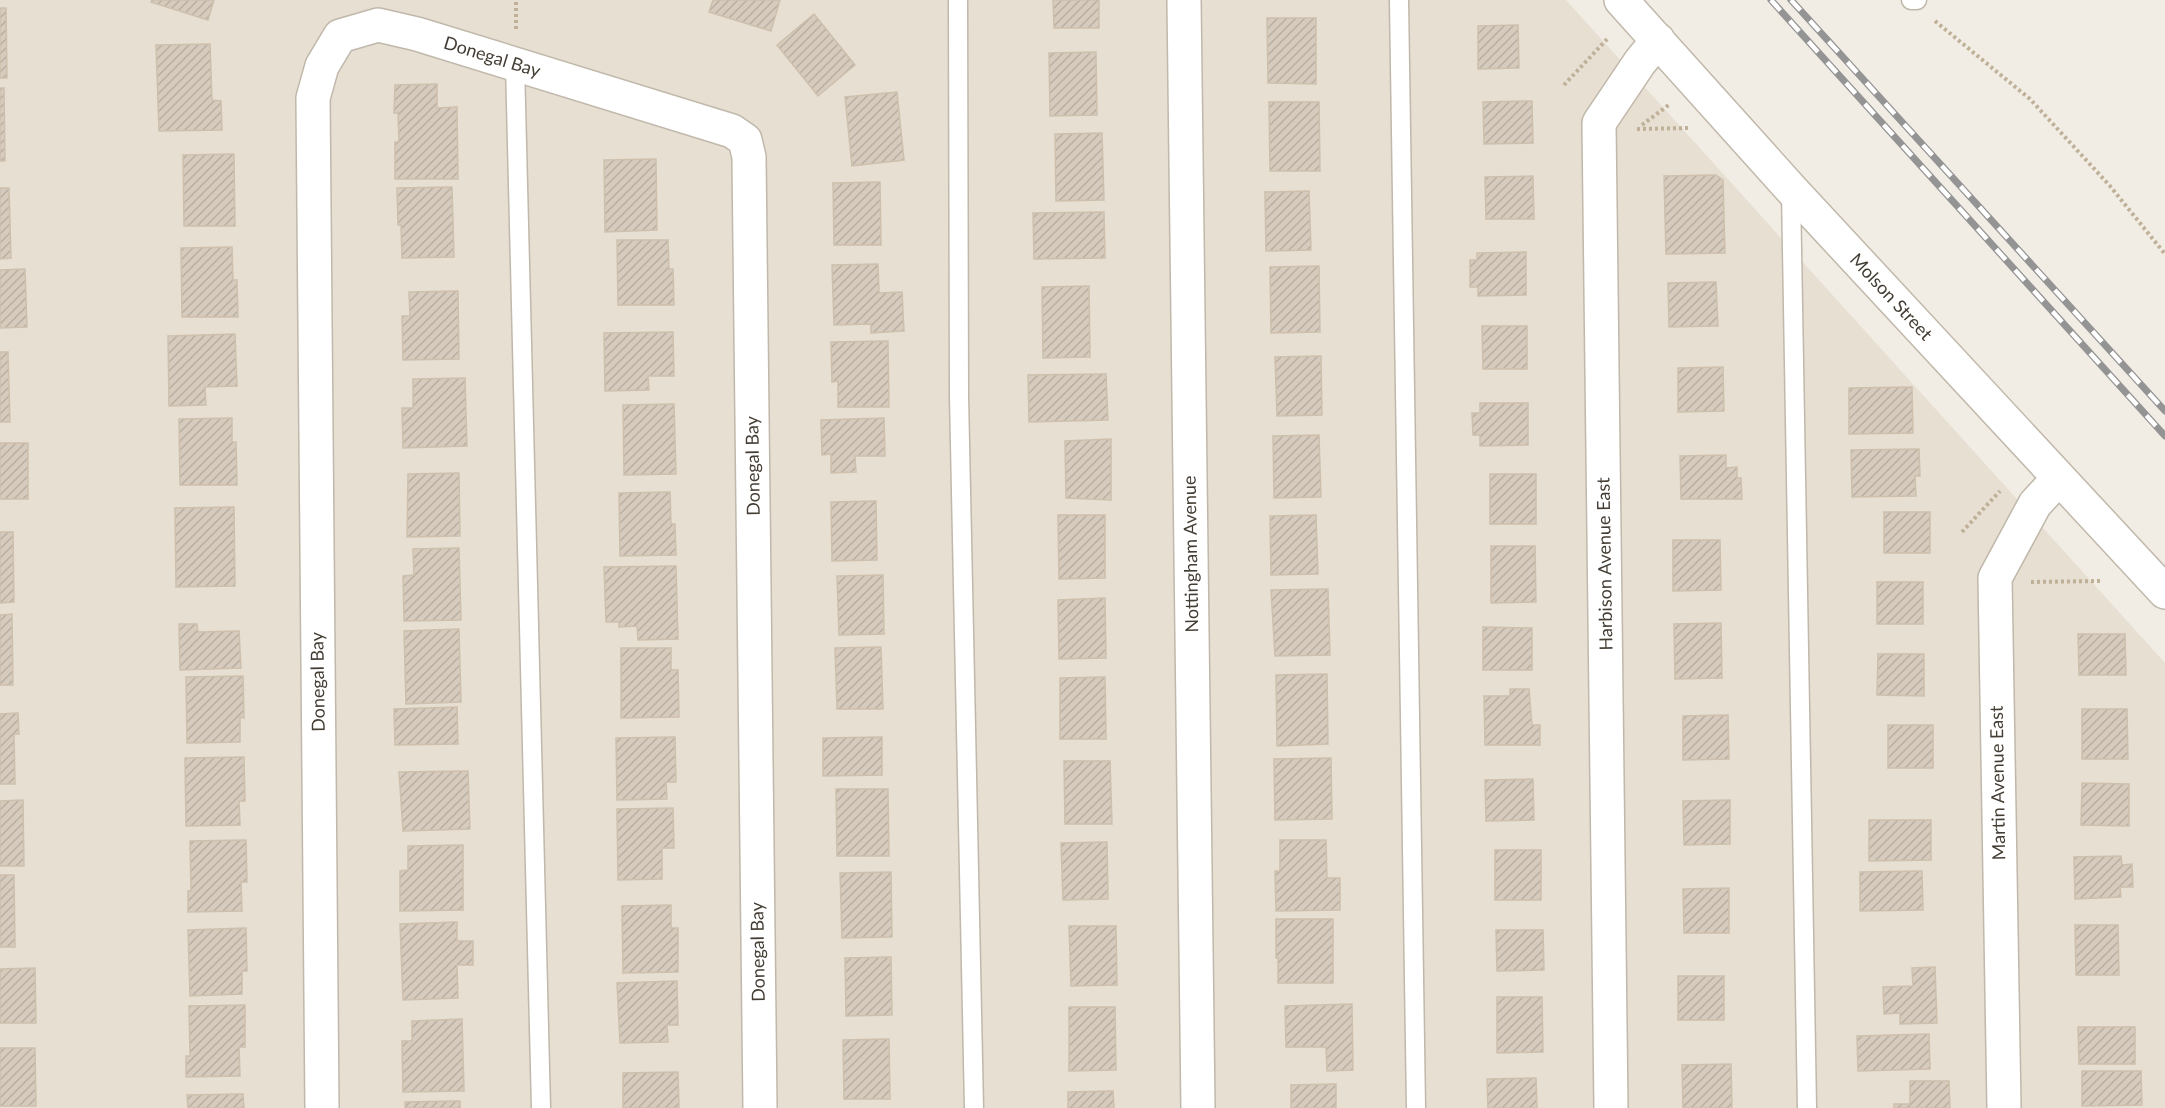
<svg xmlns="http://www.w3.org/2000/svg" width="2165" height="1108" font-family="Lato,sans-serif">
<style>
.residential{fill:#e6dfd2}
.building{fill:url(#building-hatch);stroke:#cec0ad;stroke-width:1.5}
.lines{fill:none;stroke-linecap:round;stroke-linejoin:round}
.lane-casing{stroke:#c0b8aa;stroke-width:21}
.street-casing{stroke:#c0b8aa;stroke-width:36}
.path{stroke:#bfb098;stroke-width:4;stroke-dasharray:3 3;stroke-linecap:butt}
.lane{stroke:#fff;stroke-width:18}
.street{stroke:#fff;stroke-width:33}
.rail-casing{stroke:#949494;stroke-width:7}
.rail{stroke:#fff;stroke-width:4.5;stroke-dasharray:14;stroke-linecap:butt}
.labels{text-anchor:middle;stroke-width:6;stroke-linejoin:round;paint-order:stroke}
.street-label{font-size:18px;fill:#443d34;stroke:#fff}
</style>
<defs>
<pattern id="building-hatch" width="6" height="6" patternUnits="userSpaceOnUse" patternTransform="scale(1.5)"><rect width="6" height="6" fill="#d6cbbc"/><path d="M-1 1l2-2M0 6l6-6M5 7l2-2" fill="none" stroke="#b9afa2"/></pattern>
</defs>
<rect width="100%" height="100%" fill="#f2ede4"/>
<path class="residential" d="M 0,0 L 1566,0 L 2165,663 L 2165,1108 L 0,1108 Z"/>
<path class="building" d="M 152,0 L 214,0 L 208,20 L 151,2 Z
M 713,0 L 780,0 L 771,31 L 709,12 Z
M 1053,0 L 1099,0 L 1099,28 L 1054,28 Z
M 0,8 L 6,8 L 7,78 L 0,78 Z
M 814,14 L 855,65 L 818,96 L 777,45 Z
M 1267,18 L 1316,18 L 1316,84 L 1268,83 Z
M 1518,25 L 1519,68 L 1478,69 L 1478,26 Z
M 210,44 L 212,100 L 221,101 L 222,130 L 159,131 L 156,45 Z
M 1096,52 L 1097,115 L 1050,116 L 1049,53 Z
M 437,84 L 437,108 L 457,107 L 458,179 L 395,179 L 395,142 L 399,142 L 398,113 L 394,113 L 395,85 Z
M 0,88 L 4,88 L 5,161 L 0,161 Z
M 897,92 L 904,160 L 852,166 L 845,97 Z
M 1532,101 L 1533,143 L 1484,144 L 1483,102 Z
M 1269,102 L 1319,102 L 1320,171 L 1270,171 Z
M 1102,133 L 1104,200 L 1056,201 L 1055,134 Z
M 234,154 L 235,226 L 184,226 L 183,155 Z
M 656,159 L 657,230 L 605,232 L 604,160 Z
M 1716,175 L 1723,180 L 1725,253 L 1666,254 L 1664,176 Z
M 1533,176 L 1534,219 L 1486,219 L 1485,177 Z
M 880,182 L 881,245 L 834,245 L 833,183 Z
M 452,187 L 454,257 L 402,258 L 401,225 L 398,225 L 397,188 Z
M 0,188 L 9,188 L 11,258 L 0,259 Z
M 1309,191 L 1311,250 L 1266,251 L 1265,192 Z
M 1104,212 L 1105,258 L 1034,259 L 1033,213 Z
M 617,240 L 668,240 L 669,269 L 673,269 L 674,305 L 618,305 Z
M 232,247 L 233,280 L 237,280 L 238,317 L 182,317 L 181,248 Z
M 1526,252 L 1526,295 L 1478,296 L 1478,287 L 1470,287 L 1470,260 L 1477,260 L 1477,253 Z
M 878,264 L 879,293 L 902,292 L 904,331 L 871,333 L 871,324 L 834,325 L 832,265 Z
M 1319,266 L 1320,332 L 1271,333 L 1270,267 Z
M 25,269 L 27,327 L 0,328 L 0,270 Z
M 1716,282 L 1718,326 L 1669,327 L 1668,283 Z
M 1089,286 L 1090,357 L 1043,358 L 1042,287 Z
M 458,291 L 459,359 L 403,360 L 402,316 L 410,316 L 409,292 Z
M 1482,326 L 1527,326 L 1527,369 L 1483,369 Z
M 673,332 L 674,376 L 648,376 L 649,390 L 605,391 L 604,333 Z
M 235,334 L 237,386 L 205,387 L 206,405 L 169,406 L 168,336 Z
M 888,341 L 889,407 L 838,407 L 838,381 L 832,382 L 831,342 Z
M 0,352 L 8,352 L 10,422 L 0,422 Z
M 1321,356 L 1322,415 L 1277,416 L 1275,357 Z
M 1723,367 L 1724,411 L 1678,412 L 1678,368 Z
M 1106,374 L 1108,420 L 1029,422 L 1028,375 Z
M 465,378 L 467,446 L 403,448 L 402,408 L 413,408 L 413,379 Z
M 1912,387 L 1913,433 L 1849,434 L 1849,388 Z
M 1480,403 L 1528,403 L 1528,445 L 1480,446 L 1480,435 L 1473,435 L 1472,413 L 1480,413 Z
M 674,404 L 676,474 L 624,475 L 623,405 Z
M 232,418 L 232,442 L 236,442 L 237,485 L 180,485 L 179,419 Z
M 884,418 L 885,456 L 855,456 L 856,472 L 831,473 L 831,454 L 822,455 L 821,420 Z
M 1319,435 L 1321,497 L 1274,498 L 1273,436 Z
M 1111,439 L 1111,500 L 1066,498 L 1065,441 Z
M 0,443 L 28,443 L 28,499 L 0,499 Z
M 1919,449 L 1920,476 L 1915,476 L 1916,496 L 1852,497 L 1851,450 Z
M 1726,455 L 1726,468 L 1737,467 L 1737,478 L 1741,478 L 1742,499 L 1681,499 L 1680,456 Z
M 459,473 L 460,536 L 407,537 L 408,474 Z
M 1490,474 L 1536,474 L 1536,524 L 1490,524 Z
M 670,492 L 671,524 L 675,524 L 676,555 L 620,556 L 619,493 Z
M 876,501 L 877,560 L 832,561 L 831,502 Z
M 234,507 L 235,586 L 176,587 L 175,508 Z
M 1884,512 L 1930,512 L 1930,553 L 1884,553 Z
M 1058,515 L 1105,515 L 1105,578 L 1059,579 Z
M 1316,515 L 1318,574 L 1271,575 L 1270,516 Z
M 0,532 L 13,532 L 14,602 L 0,603 Z
M 1673,540 L 1720,540 L 1721,590 L 1673,591 Z
M 1491,546 L 1535,546 L 1536,602 L 1491,603 Z
M 459,548 L 461,620 L 404,621 L 403,576 L 414,575 L 413,549 Z
M 676,566 L 678,639 L 638,640 L 637,626 L 619,627 L 619,622 L 606,622 L 604,567 Z
M 883,575 L 884,634 L 839,635 L 837,576 Z
M 1877,582 L 1923,582 L 1923,624 L 1877,624 Z
M 1328,589 L 1330,655 L 1275,656 L 1271,590 Z
M 1105,598 L 1106,658 L 1059,659 L 1058,600 Z
M 12,614 L 13,685 L 0,685 L 0,615 Z
M 1721,623 L 1722,678 L 1675,679 L 1674,624 Z
M 179,624 L 197,624 L 198,632 L 239,631 L 241,668 L 180,670 Z
M 1483,627 L 1532,628 L 1532,670 L 1483,670 Z
M 459,629 L 461,702 L 406,704 L 404,631 Z
M 2078,634 L 2125,634 L 2126,675 L 2079,675 Z
M 881,647 L 883,709 L 837,709 L 835,648 Z
M 621,648 L 671,648 L 671,670 L 678,670 L 679,717 L 621,718 Z
M 1878,654 L 1924,654 L 1924,696 L 1877,695 Z
M 1327,674 L 1328,744 L 1277,746 L 1276,675 Z
M 243,676 L 244,718 L 240,717 L 240,742 L 187,743 L 186,677 Z
M 1105,677 L 1106,739 L 1060,739 L 1060,678 Z
M 1510,689 L 1529,689 L 1532,725 L 1540,725 L 1540,745 L 1485,745 L 1484,696 L 1510,696 Z
M 457,707 L 458,744 L 395,745 L 394,709 Z
M 2082,709 L 2127,709 L 2128,759 L 2082,759 Z
M 18,713 L 19,734 L 14,734 L 15,784 L 0,784 L 0,714 Z
M 1728,715 L 1729,759 L 1683,760 L 1683,716 Z
M 1888,725 L 1933,725 L 1933,768 L 1888,768 Z
M 675,737 L 676,782 L 666,782 L 667,799 L 617,800 L 616,738 Z
M 882,737 L 882,775 L 823,776 L 823,738 Z
M 244,757 L 245,801 L 239,801 L 240,825 L 186,826 L 185,758 Z
M 1331,758 L 1332,819 L 1275,820 L 1274,759 Z
M 1064,761 L 1110,761 L 1112,824 L 1065,824 Z
M 468,771 L 470,829 L 403,831 L 399,772 Z
M 1533,779 L 1534,820 L 1486,821 L 1485,780 Z
M 2082,783 L 2129,784 L 2129,826 L 2081,825 Z
M 836,789 L 888,789 L 889,856 L 837,856 Z
M 23,800 L 24,866 L 0,866 L 0,801 Z
M 1730,800 L 1730,844 L 1684,845 L 1683,801 Z
M 673,808 L 674,848 L 662,848 L 662,879 L 618,880 L 617,809 Z
M 1869,820 L 1931,820 L 1931,860 L 1869,861 Z
M 246,840 L 247,882 L 241,882 L 242,911 L 188,912 L 188,891 L 191,891 L 190,841 Z
M 1280,840 L 1326,840 L 1327,878 L 1340,878 L 1340,910 L 1276,911 L 1275,871 L 1280,871 Z
M 1107,842 L 1108,899 L 1063,900 L 1061,843 Z
M 463,845 L 463,910 L 400,911 L 400,871 L 408,870 L 408,846 Z
M 1495,850 L 1541,850 L 1541,900 L 1495,900 Z
M 2121,856 L 2122,865 L 2132,864 L 2133,887 L 2120,887 L 2121,897 L 2075,899 L 2074,857 Z
M 1922,871 L 1923,910 L 1860,911 L 1860,872 Z
M 891,872 L 892,937 L 842,938 L 840,873 Z
M 0,875 L 14,875 L 15,947 L 0,947 Z
M 1729,888 L 1729,933 L 1684,933 L 1683,889 Z
M 671,905 L 671,928 L 678,928 L 678,972 L 623,973 L 622,906 Z
M 1276,919 L 1333,919 L 1333,983 L 1278,983 L 1278,958 L 1276,958 Z
M 457,922 L 457,941 L 473,941 L 473,965 L 457,965 L 458,998 L 403,1000 L 400,924 Z
M 2075,925 L 2118,925 L 2119,975 L 2076,975 Z
M 1069,926 L 1116,926 L 1117,985 L 1071,986 Z
M 246,928 L 247,971 L 242,971 L 242,994 L 190,996 L 188,930 Z
M 1496,930 L 1543,930 L 1544,970 L 1497,971 Z
M 891,957 L 892,1015 L 846,1016 L 845,958 Z
M 1935,967 L 1937,1023 L 1900,1024 L 1900,1013 L 1884,1014 L 1883,987 L 1913,986 L 1912,968 Z
M 35,968 L 36,1023 L 0,1023 L 0,969 Z
M 1678,976 L 1724,976 L 1724,1020 L 1678,1020 Z
M 677,981 L 678,1025 L 667,1025 L 668,1042 L 620,1043 L 617,983 Z
M 1497,997 L 1542,997 L 1543,1052 L 1497,1053 Z
M 1352,1004 L 1353,1070 L 1327,1071 L 1326,1047 L 1286,1047 L 1285,1006 Z
M 245,1005 L 245,1047 L 239,1047 L 240,1076 L 186,1077 L 186,1056 L 190,1056 L 189,1006 Z
M 1069,1007 L 1115,1007 L 1116,1070 L 1069,1071 Z
M 462,1019 L 464,1091 L 403,1092 L 402,1041 L 412,1041 L 412,1021 Z
M 2078,1027 L 2135,1027 L 2135,1064 L 2079,1064 Z
M 1929,1034 L 1930,1069 L 1858,1071 L 1857,1036 Z
M 889,1039 L 890,1099 L 844,1099 L 843,1040 Z
M 0,1048 L 35,1048 L 36,1106 L 0,1106 Z
M 1731,1064 L 1732,1108 L 1683,1108 L 1682,1065 Z
M 2082,1071 L 2141,1071 L 2142,1105 L 2082,1106 Z
M 678,1072 L 679,1108 L 623,1108 L 623,1073 Z
M 1536,1078 L 1537,1108 L 1488,1108 L 1487,1079 Z
M 1910,1081 L 1949,1081 L 1950,1108 L 1894,1108 L 1894,1104 L 1910,1104 Z
M 1336,1084 L 1336,1108 L 1291,1108 L 1291,1085 Z
M 1113,1091 L 1114,1108 L 1068,1108 L 1068,1092 Z
M 243,1094 L 244,1108 L 188,1108 L 187,1095 Z
M 460,1101 L 460,1108 L 405,1108 L 405,1102 Z"/>
<g class="lines">
<g class="lane-casing">
<path id="lane" d="M 958,0 L 959,396 L 974,1108
M 1399,0 L 1416,1108
M 1911,0 L 1917,0
M 515,64 L 541,1108
M 1791,191 L 1807,1108"/>
</g>
<g class="street-casing">
<path id="street" d="M 1184,0 L 1198,1108
M 1621,0 L 1791,189 L 2165,592
M 322,1108 L 313,98 L 322,66 L 340,36 L 378,25 L 417,34 L 732,131 L 745,140 L 749,157 L 760,1108
M 1611,1108 L 1599,123 L 1640,62 L 1658,40
M 2004,1108 L 1995,578 L 2035,504 L 2059,478"/>
</g>
<path class="path" d="M 1935,21 L 2030,99 L 2110,186 L 2165,254
M 516,29 L 516,0
M 1564,85 L 1609,37
M 1642,125 L 1670,104
M 1637,129 L 1689,128
M 1962,532 L 2000,491
M 2031,582 L 2102,581"/>
<use href="#lane" class="lane"/>
<use href="#street" class="street"/>
<g class="rail-casing">
<path id="rail" d="M 1771,0 L 2165,436
M 1791,0 L 2165,411"/>
</g>
<use href="#rail" class="rail"/>
</g>
<g class="labels">
<g class="street-label">
<text transform="translate(492 57) rotate(17)" y="6">Donegal Bay</text>
<text transform="translate(1891 297) rotate(47)" y="6">Molson Street</text>
<text transform="translate(753 466) rotate(-91)" y="6">Donegal Bay</text>
<text transform="translate(1191 554) rotate(-91)" y="6">Nottingham Avenue</text>
<text transform="translate(1605 564) rotate(-91)" y="6">Harbison Avenue East</text>
<text transform="translate(318 682) rotate(-91)" y="6">Donegal Bay</text>
<text transform="translate(1998 783) rotate(-91)" y="6">Martin Avenue East</text>
<text transform="translate(758 952) rotate(-91)" y="6">Donegal Bay</text>
</g>
</g>
</svg>
